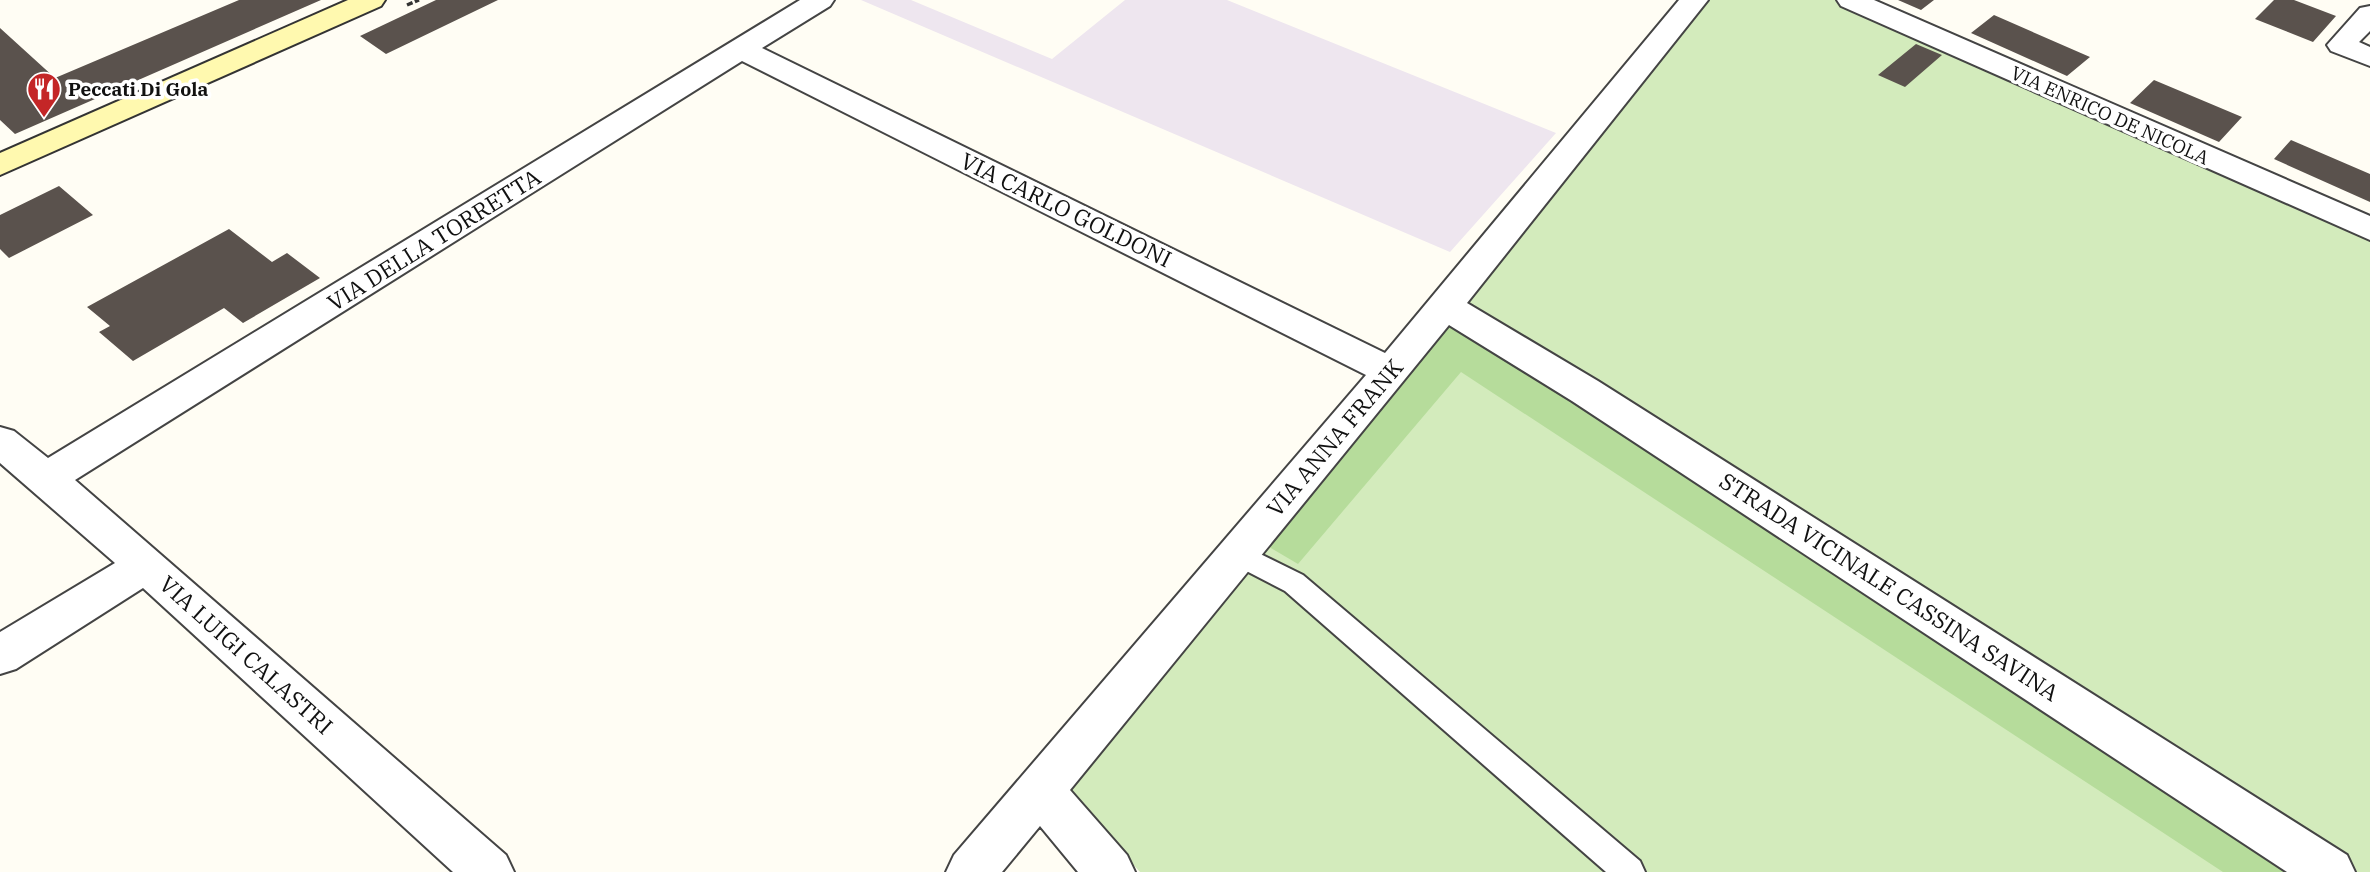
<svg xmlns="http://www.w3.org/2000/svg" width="2370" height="872" font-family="'IBM Plex Serif',serif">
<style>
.industrial{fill:#eee6ef}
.green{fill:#d3ebbc}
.forest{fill:#b6dc9b}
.building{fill:#5a524d}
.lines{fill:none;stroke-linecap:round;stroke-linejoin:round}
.lane-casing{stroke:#444;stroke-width:4}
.street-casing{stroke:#444;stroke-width:4}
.secondary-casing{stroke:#333;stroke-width:4}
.path{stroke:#333;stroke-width:3.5;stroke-dasharray:6 2.5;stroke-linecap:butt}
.lane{fill:#fff;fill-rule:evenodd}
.street{fill:#fff;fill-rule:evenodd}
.secondary{fill:#fff9af;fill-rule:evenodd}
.labels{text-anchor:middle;stroke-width:7;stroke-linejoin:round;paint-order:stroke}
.far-poi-label{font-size:19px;font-weight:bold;fill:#111;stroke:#fff;text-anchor:start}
.far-street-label{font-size:19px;fill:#111;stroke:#fff}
.street-label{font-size:23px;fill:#111;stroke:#fff}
</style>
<rect width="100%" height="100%" fill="#fffdf4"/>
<path class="industrial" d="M 861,0 L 911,0 L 1052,59 L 1125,0 L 1227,0 L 1556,133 L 1450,252 Z"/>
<path class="green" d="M 1709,0 L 1840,0 L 2370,238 L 2370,872 L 1140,872 L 1064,790 Z"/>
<path class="forest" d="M 1452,322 L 2308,872 L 2223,872 L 1461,372 L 1298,564 L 1266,545 Z"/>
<path class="building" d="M 239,0 L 321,0 L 15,134 L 0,120 L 0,28 L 55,78 Z
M 436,0 L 498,0 L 386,54 L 360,36 Z
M 1898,0 L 1934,0 L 1921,10 Z
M 2274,0 L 2294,0 L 2336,16 L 2313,42 L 2255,19 Z
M 1994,15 L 2090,57 L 2067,76 L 1971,33 Z
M 1916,44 L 1942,55 L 1905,87 L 1878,75 Z
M 2154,80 L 2242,117 L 2219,142 L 2130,103 Z
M 2291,140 L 2370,174 L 2370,202 L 2274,159 Z
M 59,186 L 93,215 L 9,258 L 0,249 L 0,215 Z
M 229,229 L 272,262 L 287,253 L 320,278 L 243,323 L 224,308 L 133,361 L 99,332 L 110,326 L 87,307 Z"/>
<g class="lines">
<g class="lane-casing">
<path id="lane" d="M 1238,543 L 1303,575 L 1640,861 L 1645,872 L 1606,872 L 1285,591 L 1229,562 L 1225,554 L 1229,546 Z"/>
</g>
<g class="street-casing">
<path id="street" d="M 800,0 L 834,0 L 830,6 L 762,48 L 1385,353 L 1679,0 L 1708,0 L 1467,303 L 1598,381 L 2347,855 L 2355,872 L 2287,872 L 1572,401 L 1449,325 L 1070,790 L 1127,855 L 1135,872 L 1078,872 L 1040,826 L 1002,872 L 946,872 L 954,855 L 1366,375 L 742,61 L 75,480 L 506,855 L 514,872 L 453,872 L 143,588 L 16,669 L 0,674 L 0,632 L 115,563 L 0,463 L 0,427 L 14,431 L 48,458 Z
M 1837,0 L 1874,0 L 2370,216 L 2370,240 L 1841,6 Z
M 2370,6 L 2370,31 L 2359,42 L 2370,47 L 2370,66 L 2331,51 L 2327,45 L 2360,8 Z"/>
</g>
<g class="secondary-casing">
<path id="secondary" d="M 348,0 L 385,0 L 381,6 L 0,175 L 0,153 Z"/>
</g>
<path class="path" d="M 407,5 L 419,0"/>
<use href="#lane" class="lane"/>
<use href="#street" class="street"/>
<use href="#secondary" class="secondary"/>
</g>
<defs>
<g id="restaurant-pin" transform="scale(1.75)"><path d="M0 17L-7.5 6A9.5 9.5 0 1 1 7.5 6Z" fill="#c42627" stroke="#fff"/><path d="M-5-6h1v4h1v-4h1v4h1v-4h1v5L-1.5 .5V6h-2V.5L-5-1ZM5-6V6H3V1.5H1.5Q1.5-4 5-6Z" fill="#fff"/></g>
</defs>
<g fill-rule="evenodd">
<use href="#restaurant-pin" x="44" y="89"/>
</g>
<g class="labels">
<g class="far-poi-label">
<text x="68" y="96">Peccati Di Gola</text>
</g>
<g class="far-street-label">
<text transform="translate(2110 115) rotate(24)" y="7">VIA ENRICO DE NICOLA</text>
</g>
<g class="street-label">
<text transform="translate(1066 210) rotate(26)" y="8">VIA CARLO GOLDONI</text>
<text transform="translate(434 240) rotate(-32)" y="8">VIA DELLA TORRETTA</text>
<text transform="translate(1335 438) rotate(-50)" y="8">VIA ANNA FRANK</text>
<text transform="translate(1889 587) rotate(33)" y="8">STRADA VICINALE CASSINA SAVINA</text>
<text transform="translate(246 655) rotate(42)" y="8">VIA LUIGI CALASTRI</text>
</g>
</g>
</svg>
